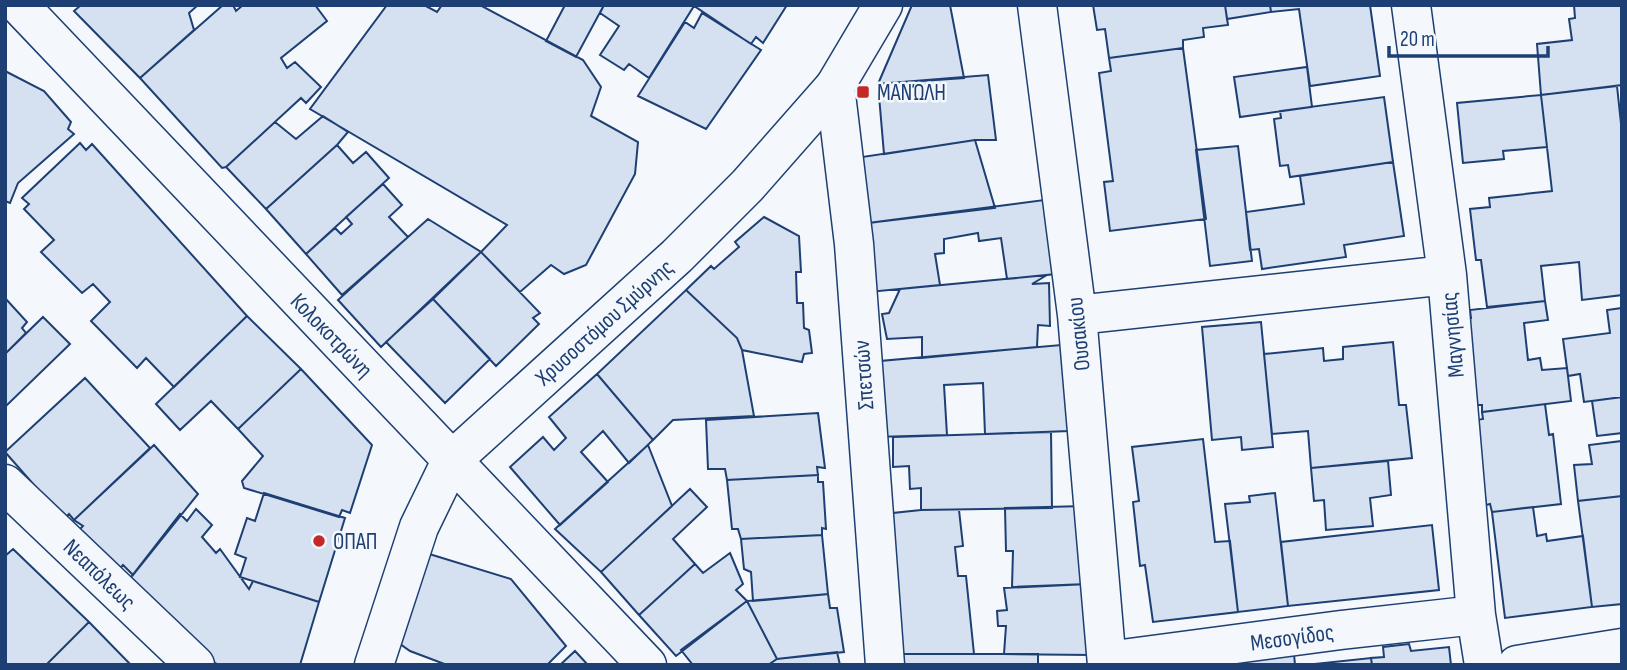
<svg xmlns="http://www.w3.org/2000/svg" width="1627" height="670" font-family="'Sofia Sans Condensed',sans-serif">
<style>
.building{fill:#d5e0f0;stroke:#1d3f73;stroke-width:2}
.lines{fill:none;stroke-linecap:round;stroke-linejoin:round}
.street-casing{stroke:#1d3f73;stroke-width:41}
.secondary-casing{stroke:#1d3f73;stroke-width:41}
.street{stroke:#f4f7fb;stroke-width:38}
.secondary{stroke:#f4f7fb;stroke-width:38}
.poi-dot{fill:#c62828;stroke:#f4f7fb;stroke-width:2.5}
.labels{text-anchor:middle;stroke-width:5;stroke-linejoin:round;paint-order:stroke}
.poi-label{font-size:23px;fill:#1d3f73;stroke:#f4f7fb;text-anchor:start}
.street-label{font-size:23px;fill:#1d3f73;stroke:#f4f7fb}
</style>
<rect width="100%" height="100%" fill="#f4f7fb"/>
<path class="building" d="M 81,5 L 198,5 L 189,13 L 194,30 L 140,78 L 74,11 Z
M 223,5 L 233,5 L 236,11 L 243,5 L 315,5 L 327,21 L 281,58 L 287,68 L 295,62 L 321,87 L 306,103 L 301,98 L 226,167 L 222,168 L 140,78 Z
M 387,5 L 424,5 L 437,12 L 442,5 L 480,5 L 583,60 L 601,87 L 591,116 L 638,142 L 635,174 L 586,265 L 564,274 L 551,265 L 520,292 L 481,252 L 507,225 L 310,109 Z
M 565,5 L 604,5 L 576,57 L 546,41 Z
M 604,5 L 787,5 L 763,43 L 756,37 L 751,44 L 694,6 L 649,78 L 629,64 L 624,70 L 600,55 L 619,26 L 600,13 Z
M 912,5 L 950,5 L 964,78 L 878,84 Z
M 1093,5 L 1225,5 L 1228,25 L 1203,28 L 1204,37 L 1183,40 L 1183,48 L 1109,58 L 1105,29 L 1097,30 Z
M 1225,5 L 1270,5 L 1271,12 L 1227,19 Z
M 1270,5 L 1370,5 L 1380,76 L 1310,86 L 1299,9 L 1271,12 Z
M 1574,5 L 1622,5 L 1622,85 L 1541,95 L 1537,44 L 1572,40 L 1569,19 L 1575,18 Z
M 702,13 L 761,50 L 706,129 L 638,96 L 685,22 L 694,28 Z
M 1183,48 L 1206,219 L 1110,231 L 1104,182 L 1113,181 L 1099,73 L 1111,71 L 1109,58 Z
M 1307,67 L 1312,107 L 1240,117 L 1234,77 Z
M 5,71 L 44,91 L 71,122 L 68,129 L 74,134 L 18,183 L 10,203 L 5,201 Z
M 988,75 L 996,140 L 975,140 L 884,154 L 878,84 Z
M 1617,86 L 1622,133 L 1622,295 L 1582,300 L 1579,262 L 1541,266 L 1545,301 L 1487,307 L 1481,260 L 1476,260 L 1470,209 L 1490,207 L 1489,198 L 1552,191 L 1541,95 Z
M 1541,95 L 1547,147 L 1503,151 L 1504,159 L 1463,163 L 1457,103 Z
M 1384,97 L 1393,162 L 1290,177 L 1288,165 L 1280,166 L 1274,119 L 1281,118 L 1280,111 Z
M 323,116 L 348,132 L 337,145 L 266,209 L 226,167 L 275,122 L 296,139 Z
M 975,140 L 995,208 L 869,223 L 862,157 Z
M 80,143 L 86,150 L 92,144 L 247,316 L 174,387 L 146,358 L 137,368 L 91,321 L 110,302 L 93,284 L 82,293 L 41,252 L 54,240 L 24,209 L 29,204 L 22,198 Z
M 337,145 L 353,163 L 366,152 L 389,178 L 306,254 L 266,209 Z
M 1238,146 L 1252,261 L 1210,266 L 1196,150 Z
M 1393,162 L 1404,236 L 1344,245 L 1346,257 L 1262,269 L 1259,249 L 1250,250 L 1246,212 L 1304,204 L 1300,176 Z
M 383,184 L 402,205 L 389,217 L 408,237 L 342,295 L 306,254 L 335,228 L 341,234 L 352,224 L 346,217 Z
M 1044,200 L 1056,274 L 1007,279 L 1001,238 L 979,241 L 978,233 L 944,239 L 944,253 L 935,254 L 940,285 L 869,292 L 869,223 Z
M 764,217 L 799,236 L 801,272 L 796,272 L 797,303 L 803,303 L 804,328 L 809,330 L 812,353 L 804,354 L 802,362 L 742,350 L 737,338 L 686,290 L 711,266 L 714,269 L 739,247 L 735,242 Z
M 428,219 L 481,252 L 381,347 L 338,300 Z
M 481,252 L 540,313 L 533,318 L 539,324 L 496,366 L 433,299 Z
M 1047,275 L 1032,284 L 1049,283 L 1050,326 L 1038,325 L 1037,347 L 922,358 L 922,337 L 887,339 L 882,314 L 889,313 L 900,289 Z
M 686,290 L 737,338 L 742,350 L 754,416 L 673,420 L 653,440 L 597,374 Z
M 5,298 L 27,322 L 22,328 L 26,333 L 5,354 Z
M 433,299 L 490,359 L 445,403 L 386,342 Z
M 1545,301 L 1548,320 L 1524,323 L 1528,360 L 1540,358 L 1542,370 L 1567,368 L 1571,401 L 1482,412 L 1482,405 L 1477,405 L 1466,318 L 1471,318 L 1470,310 Z
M 1622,308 L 1622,397 L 1584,402 L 1580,374 L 1568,376 L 1563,339 L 1610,333 L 1607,310 Z
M 247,316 L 301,369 L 238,429 L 211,401 L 180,430 L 156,404 Z
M 43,317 L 70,344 L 5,407 L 5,354 Z
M 1261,322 L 1273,447 L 1242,450 L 1241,437 L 1212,440 L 1202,327 Z
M 1393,342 L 1399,405 L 1406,405 L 1412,458 L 1311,468 L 1308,431 L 1272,434 L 1264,354 L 1323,348 L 1324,361 L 1343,359 L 1343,347 Z
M 1061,345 L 1069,431 L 985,434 L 983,383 L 944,385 L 947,435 L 874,437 L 869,362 Z
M 301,369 L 372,445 L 350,513 L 342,510 L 339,517 L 244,488 L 242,481 L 263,456 L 238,429 Z
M 597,374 L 653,440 L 629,463 L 603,431 L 581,452 L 608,482 L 560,525 L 510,467 L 543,437 L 554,450 L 566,438 L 549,417 Z
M 85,378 L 150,448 L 74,520 L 69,514 L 64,519 L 5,452 Z
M 1622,397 L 1622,433 L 1597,436 L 1592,401 Z
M 1545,404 L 1549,435 L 1553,434 L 1561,504 L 1492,512 L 1490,504 L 1486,505 L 1476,420 L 1483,419 L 1482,412 Z
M 818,413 L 825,468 L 817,467 L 818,475 L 727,480 L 725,469 L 708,469 L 706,420 Z
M 1051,432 L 1052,508 L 921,510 L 921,488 L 910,489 L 909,466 L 893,467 L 893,437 Z
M 1203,439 L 1215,542 L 1230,541 L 1238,612 L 1153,622 L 1145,565 L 1140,566 L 1133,502 L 1139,501 L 1132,447 Z
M 1622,441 L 1622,496 L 1578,501 L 1574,465 L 1592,464 L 1589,445 Z
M 154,445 L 198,494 L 133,575 L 123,565 L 117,572 L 77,532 L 83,526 L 74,520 Z
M 648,445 L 672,506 L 601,572 L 555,529 Z
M 1388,461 L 1391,495 L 1370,498 L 1373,526 L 1326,530 L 1324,500 L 1314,501 L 1311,468 Z
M 818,475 L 818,482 L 823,482 L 826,529 L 822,528 L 822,535 L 741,539 L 738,529 L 732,529 L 727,480 Z
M 690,489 L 707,507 L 673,539 L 695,564 L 639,615 L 601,572 Z
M 264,493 L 345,518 L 319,602 L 240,577 L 246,558 L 235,554 L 247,518 L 255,521 Z
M 1275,493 L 1288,606 L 1238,612 L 1225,504 L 1250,502 L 1249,496 Z
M 1622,496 L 1622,604 L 1592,607 L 1578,501 Z
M 1085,506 L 1088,584 L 1012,587 L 1013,551 L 1006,551 L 1005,508 Z
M 1533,507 L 1537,536 L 1546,534 L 1547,541 L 1583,536 L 1592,607 L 1505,618 L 1492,512 Z
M 196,509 L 212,525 L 202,537 L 216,553 L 220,549 L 249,589 L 253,581 L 319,602 L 300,665 L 219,665 L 206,659 L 125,585 L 180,514 L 187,521 Z
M 921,510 L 959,510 L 963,546 L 955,547 L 958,576 L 966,576 L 974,654 L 890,654 L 874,515 Z
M 1432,525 L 1439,590 L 1288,606 L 1281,542 Z
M 822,535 L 828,594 L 753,601 L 751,572 L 744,569 L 741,539 Z
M 13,549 L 89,622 L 46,665 L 5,665 L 5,556 Z
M 426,553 L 511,579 L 566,646 L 547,665 L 447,665 L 410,651 L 396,641 Z
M 730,553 L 743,584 L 736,590 L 747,601 L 676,656 L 639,615 L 695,564 L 703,573 Z
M 1088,584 L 1091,655 L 1004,654 L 1006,626 L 998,626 L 997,611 L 1007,610 L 1004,588 Z
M 828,594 L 830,608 L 837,608 L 844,652 L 777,659 L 747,601 Z
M 747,601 L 777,659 L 768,665 L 693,665 L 681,650 Z
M 89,622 L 131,665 L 46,665 Z
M 1409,644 L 1411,651 L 1449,647 L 1451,665 L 1372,665 L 1371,658 L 1384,657 L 1383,647 Z
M 575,651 L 588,665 L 560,665 Z
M 837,652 L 840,665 L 768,665 L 777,659 Z
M 890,654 L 1038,654 L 1038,665 L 891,665 Z
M 1294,654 L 1295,665 L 1232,665 L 1231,660 Z
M 1371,658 L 1372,665 L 1305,665 Z"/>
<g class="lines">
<g class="street-casing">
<path id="street" d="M 19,5 L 647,665
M 1037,5 L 1077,315 L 1107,665
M 1411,5 L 1447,275 L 1476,615 L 1484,665
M 835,86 L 854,244 L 885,665
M 1077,315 L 1447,275
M 5,484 L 195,665
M 1107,661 L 1341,630 L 1476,615
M 1517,665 L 1622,648"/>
</g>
<g class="secondary-casing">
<path id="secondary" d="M 374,665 L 419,527 L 451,461 L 677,256 L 747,186 L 835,86 L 883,5"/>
</g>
<use href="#street" class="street"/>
<use href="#secondary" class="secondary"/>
</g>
<g class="poi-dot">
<rect x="856" y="85" width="14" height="14" rx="3.5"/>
<circle cx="319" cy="541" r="7"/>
</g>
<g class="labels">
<g class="poi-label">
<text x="877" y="100">ΜΑΝΏΛΗ</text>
<text x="333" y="549">ΟΠΑΠ</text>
</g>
<g class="street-label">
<text transform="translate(604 322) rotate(-42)" y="8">Χρυσοστόμου Σμύρνης</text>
<text transform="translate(1078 334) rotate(-96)" y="8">Ουσακίου</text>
<text transform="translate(332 335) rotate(46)" y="8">Κολοκοτρώνη</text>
<text transform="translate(1452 335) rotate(-95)" y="8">Μαγνησίας</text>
<text transform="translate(863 375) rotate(-94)" y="8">Σπετσών</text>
<text transform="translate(100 574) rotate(44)" y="8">Νεαπόλεως</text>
<text transform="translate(1292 637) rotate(-8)" y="8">Μεσογίδος</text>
</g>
</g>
<rect width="1627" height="670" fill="none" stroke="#1d3f73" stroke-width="14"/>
<path d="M1389 46v10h159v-10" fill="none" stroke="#1d3f73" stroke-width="3.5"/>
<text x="1400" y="46" font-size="21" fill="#1d3f73" stroke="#f4f7fb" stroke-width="5" paint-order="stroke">20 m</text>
</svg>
